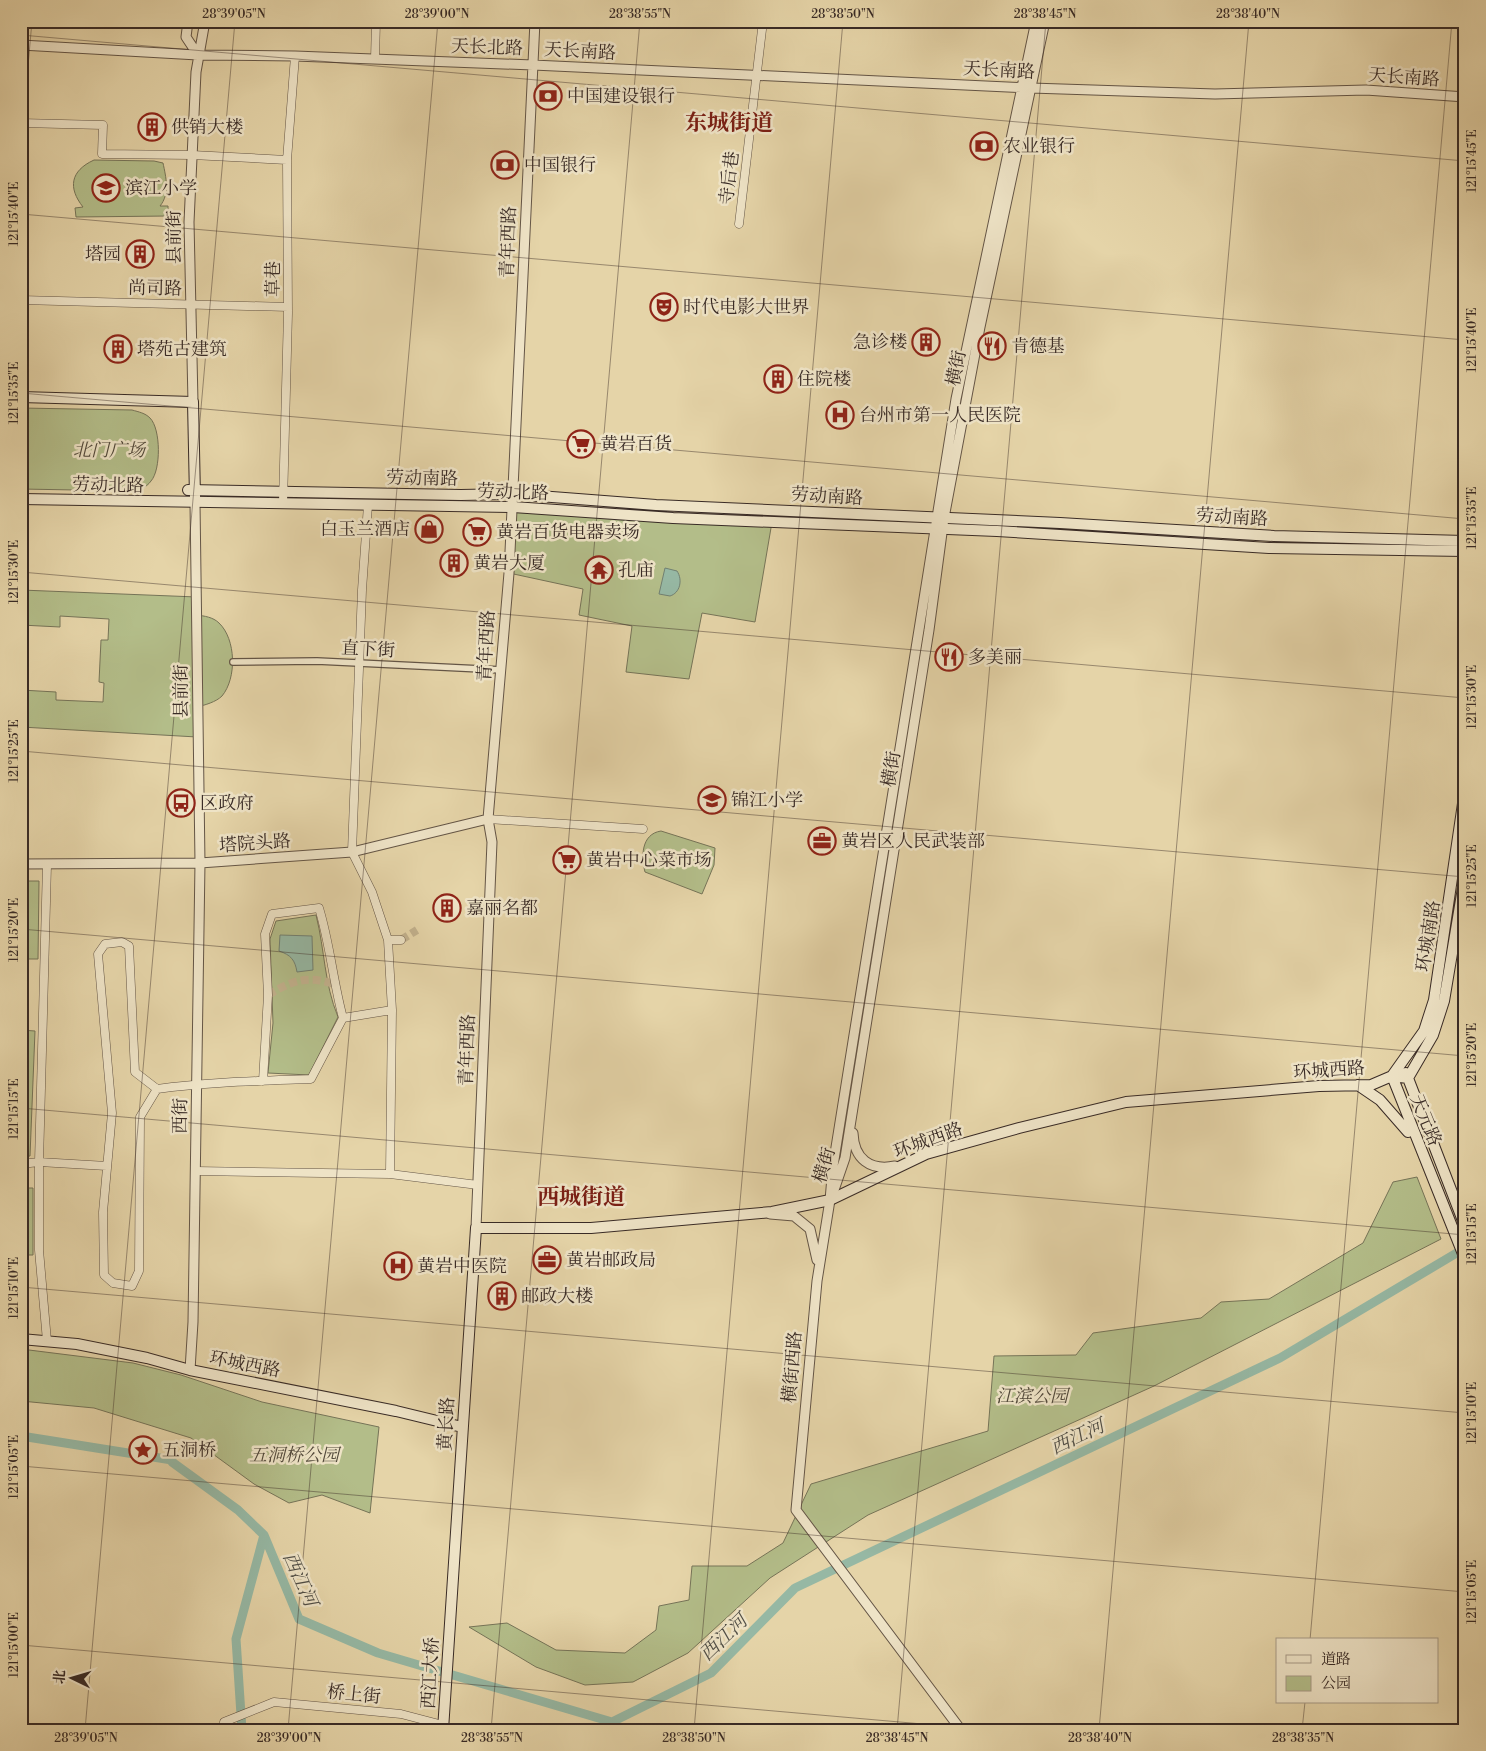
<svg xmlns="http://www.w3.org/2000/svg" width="1486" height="1751" font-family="'Libre Bodoni','Noto Serif SC',serif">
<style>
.green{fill:#b3bd89;stroke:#767458}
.water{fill:#96b8a4;stroke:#718072}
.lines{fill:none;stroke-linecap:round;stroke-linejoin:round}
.canal{stroke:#96b8a4;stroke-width:9}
.minor-tunnel{stroke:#c3b28e;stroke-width:8;stroke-dasharray:8 4;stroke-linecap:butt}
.pedestrian-casing{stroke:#645546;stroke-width:8}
.minor-casing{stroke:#645546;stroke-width:9}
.tertiary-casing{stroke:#645546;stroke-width:11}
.secondary-casing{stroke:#392b26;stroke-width:12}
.pedestrian{stroke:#eee3c6;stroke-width:5.5}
.minor{stroke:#eee3c6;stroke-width:8}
.tertiary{stroke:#eee3c6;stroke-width:9}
.secondary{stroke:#eee3c6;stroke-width:10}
.ticks{fill:none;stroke:#392b26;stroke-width:1;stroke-opacity:0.45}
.labels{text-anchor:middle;stroke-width:5;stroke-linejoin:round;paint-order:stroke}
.street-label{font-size:18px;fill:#392b26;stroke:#eee3c6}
.poi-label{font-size:18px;fill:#392b26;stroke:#eee3c6;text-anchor:start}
.park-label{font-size:18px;font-style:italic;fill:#51483a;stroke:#eee3c6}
.water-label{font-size:19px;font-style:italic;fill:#504e46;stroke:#eee3c6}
.district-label{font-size:22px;font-weight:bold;fill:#7a1f14;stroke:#eee3c6}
.neatline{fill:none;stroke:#392b26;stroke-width:2}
.ticks-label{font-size:12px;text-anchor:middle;fill:#392b26}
</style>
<rect width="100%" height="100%" fill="#e5d4a8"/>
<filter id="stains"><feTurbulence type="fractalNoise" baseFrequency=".004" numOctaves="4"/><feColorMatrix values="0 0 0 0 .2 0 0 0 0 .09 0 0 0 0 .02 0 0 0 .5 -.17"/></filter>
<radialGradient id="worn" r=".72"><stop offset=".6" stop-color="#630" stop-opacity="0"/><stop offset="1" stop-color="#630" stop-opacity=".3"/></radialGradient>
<path class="green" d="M 94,160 L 154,161 L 163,163 C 166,177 170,194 160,206 L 168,206 L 168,216 L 76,217 L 75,208 L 83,207 C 68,188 70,171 94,160 Z
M 21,408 L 132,410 C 139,412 145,413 150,418 C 161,429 161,470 151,481 C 146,488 139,490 131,491 L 21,489 Z
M 513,507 L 772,522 L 755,622 L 702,613 L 689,679 L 626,672 L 632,626 L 579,615 L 583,589 L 509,573 Z
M 21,590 L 197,597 L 197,615 C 204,616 213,617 219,623 C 236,639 237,678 222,696 C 216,702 205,705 197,707 L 197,737 L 21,727 L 21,690 L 56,692 L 56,700 L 103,702 L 104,683 L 99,682 L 101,640 L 108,640 L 109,619 L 60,616 L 60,627 L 21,625 Z
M 661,831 L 715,848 L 714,865 L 702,894 L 645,872 C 641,857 641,834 661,831 Z
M 21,881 L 39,881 L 38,959 L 21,959 Z
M 316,915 C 325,951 324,983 338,1017 L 309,1075 L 268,1073 L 273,1023 L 270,939 L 276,921 Z
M 21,1030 L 35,1031 L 30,1156 L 21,1157 Z
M 1417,1177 L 1441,1239 L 1154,1386 L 868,1515 L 770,1578 L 688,1653 L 633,1682 L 585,1685 L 536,1667 L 469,1627 L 507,1623 L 556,1650 L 625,1653 L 656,1630 L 659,1606 L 689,1600 L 692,1566 L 747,1566 L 783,1543 L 811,1484 L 988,1431 L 994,1356 L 1076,1355 L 1093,1333 L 1201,1318 L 1221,1302 L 1269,1299 L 1363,1243 L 1393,1182 Z
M 21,1188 L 33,1188 L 33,1255 L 21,1255 Z
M 21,1349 L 133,1363 L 181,1375 L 262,1402 L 379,1427 L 370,1513 L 322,1495 L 289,1503 L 254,1484 L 191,1438 L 94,1408 L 21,1401 Z"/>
<path class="water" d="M 665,568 L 677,571 C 683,580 680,593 670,596 L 659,594 Z
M 280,935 L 312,936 L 313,970 L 297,972 C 295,960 291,955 279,951 Z"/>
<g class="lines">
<path class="canal" d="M 21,1436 L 172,1460 L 172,1462 L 238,1510 L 264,1535 L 299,1619 L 378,1653 L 612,1722 L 711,1673 L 795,1588 L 1280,1358 L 1465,1248
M 242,1730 L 236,1639 L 264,1535"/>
<path class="minor-tunnel" d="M 401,940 L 417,930
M 268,995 C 291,981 307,975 334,984"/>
<g class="pedestrian-casing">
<path id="pedestrian" d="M 233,662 L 317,661 L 502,670"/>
</g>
<g class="minor-casing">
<path id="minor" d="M 375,59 L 376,21
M 21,123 L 103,125 L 102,154 L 192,155 L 287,160
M 739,224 L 763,21
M 21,300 L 288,307
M 283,503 L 288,313 L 287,160 L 295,56
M 368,505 L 362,590 L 352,852 L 372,892 L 388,940 L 392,1010 L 390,1174
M 488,819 L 643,829
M 388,940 L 401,940
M 343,1018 L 392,1010
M 157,1089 L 140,1117 L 139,1271 L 132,1286 L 113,1283 L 104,1275 L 103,1212 L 112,1113 L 98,954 L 105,944 L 122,942 L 129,946 L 135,1072 L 157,1089 C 208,1082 260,1081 311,1079 L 343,1018 C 333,981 330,944 319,908 L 272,914 L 265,934 L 268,995 L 263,1081
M 21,1164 L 39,1162 L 107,1166
M 196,1171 L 390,1174 L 478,1185
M 47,1341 L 39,1250 L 39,1162 L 47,865
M 225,1730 L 224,1722 L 274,1702 L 401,1714 L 443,1725"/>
</g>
<g class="tertiary-casing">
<path id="tertiary" d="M 188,21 L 186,37 L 198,55
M 21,45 L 198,55 L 295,56 L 533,65 L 1031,88 L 1215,94 L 1366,90 L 1465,97
M 193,402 L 189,222 L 196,72 L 205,21
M 21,864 L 200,863 L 352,852 L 488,819
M 853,1133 C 854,1159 870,1171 895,1166
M 834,1190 L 845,1158 L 929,630 L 944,518 L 980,327 L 1045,21
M 770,1214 L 794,1216 L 810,1229 L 817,1260
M 476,1228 L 492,842 L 488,819 L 509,573 L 535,21
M 190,1370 L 193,1322 L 200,863 L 195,503
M 961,1730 L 796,1510 L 817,1281 L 830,1200 L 833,1166 L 956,399 L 1036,21"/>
</g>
<g class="secondary-casing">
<path id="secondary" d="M 21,397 L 193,402 L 195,497
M 188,490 L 461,495 L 513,494 L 656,505 L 1060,523 L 1274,536 L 1465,541
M 21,499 L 513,507 L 673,518 L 997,531 L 1269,548 L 1465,551
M 1406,1073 L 1465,1226
M 1392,1076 L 1424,1031 L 1434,1000 L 1465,790
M 1392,1076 L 1465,1259
M 1358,1085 L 1380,1100 L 1408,1132
M 21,1339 L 77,1344 L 147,1358 L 190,1370 L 396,1411 L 462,1427
M 443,1730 L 476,1228 L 591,1228 L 772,1212 L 830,1200 L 926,1154 L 1019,1128 L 1126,1102 L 1319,1086 L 1371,1085 L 1392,1076 L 1408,1078 L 1433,1035 L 1444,1001 L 1465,876"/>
</g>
<use href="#pedestrian" class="pedestrian"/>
<use href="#minor" class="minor"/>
<use href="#tertiary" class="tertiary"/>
<use href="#secondary" class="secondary"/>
</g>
<path class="ticks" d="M 21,35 L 1465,161M 21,145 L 32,21M 21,214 L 1465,340M 21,393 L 1465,519M 21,572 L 1465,698M 21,751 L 1465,877M 21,929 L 1465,1056M 21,1108 L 1465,1235M 21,1287 L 1465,1413M 21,1466 L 1465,1592M 1310,1640 L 1452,21M 21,1645 L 991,1730M 85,1730 L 235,21M 288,1730 L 438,21M 491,1730 L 640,21M 694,1730 L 843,21M 897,1730 L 1046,21M 1099,1730 L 1249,21M 1302,1730 L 1305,1702"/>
<defs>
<g id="bank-ring" transform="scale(1.4375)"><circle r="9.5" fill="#eee3c6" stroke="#8f2418" stroke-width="1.5"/><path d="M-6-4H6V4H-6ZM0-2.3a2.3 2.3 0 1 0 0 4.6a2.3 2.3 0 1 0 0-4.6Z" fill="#8f2418"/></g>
<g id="building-ring" transform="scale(1.4375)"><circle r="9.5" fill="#eee3c6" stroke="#8f2418" stroke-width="1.5"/><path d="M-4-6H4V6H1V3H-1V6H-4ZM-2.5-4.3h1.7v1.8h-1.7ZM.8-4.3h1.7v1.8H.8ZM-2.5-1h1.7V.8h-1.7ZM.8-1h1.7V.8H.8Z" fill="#8f2418"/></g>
<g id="school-ring" transform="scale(1.4375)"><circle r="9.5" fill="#eee3c6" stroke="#8f2418" stroke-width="1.5"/><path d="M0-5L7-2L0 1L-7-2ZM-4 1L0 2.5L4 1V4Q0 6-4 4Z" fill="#8f2418"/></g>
<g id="theatre-ring" transform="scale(1.4375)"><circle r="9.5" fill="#eee3c6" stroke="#8f2418" stroke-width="1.5"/><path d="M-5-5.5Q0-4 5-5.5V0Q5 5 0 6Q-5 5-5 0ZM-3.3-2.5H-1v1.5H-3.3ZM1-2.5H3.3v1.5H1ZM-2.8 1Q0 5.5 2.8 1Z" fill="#8f2418"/></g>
<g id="restaurant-ring" transform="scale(1.4375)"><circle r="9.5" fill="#eee3c6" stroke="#8f2418" stroke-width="1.5"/><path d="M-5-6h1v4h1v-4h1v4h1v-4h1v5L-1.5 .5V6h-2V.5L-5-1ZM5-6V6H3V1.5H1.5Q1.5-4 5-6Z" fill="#8f2418"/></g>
<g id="hospital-ring" transform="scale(1.4375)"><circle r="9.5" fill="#eee3c6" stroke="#8f2418" stroke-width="1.5"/><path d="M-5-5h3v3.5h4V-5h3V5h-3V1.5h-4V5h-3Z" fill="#8f2418"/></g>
<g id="supermarket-ring" transform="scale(1.4375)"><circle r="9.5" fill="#eee3c6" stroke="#8f2418" stroke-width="1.5"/><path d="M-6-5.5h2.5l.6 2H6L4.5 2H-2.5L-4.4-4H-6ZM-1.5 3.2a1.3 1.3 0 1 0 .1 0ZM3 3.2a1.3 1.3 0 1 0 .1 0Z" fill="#8f2418"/></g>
<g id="shop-ring" transform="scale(1.4375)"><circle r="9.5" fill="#eee3c6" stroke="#8f2418" stroke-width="1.5"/><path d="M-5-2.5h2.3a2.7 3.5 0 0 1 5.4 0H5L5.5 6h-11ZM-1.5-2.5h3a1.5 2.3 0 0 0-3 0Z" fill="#8f2418"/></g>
<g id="temple-ring" transform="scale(1.4375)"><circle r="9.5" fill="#eee3c6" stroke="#8f2418" stroke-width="1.5"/><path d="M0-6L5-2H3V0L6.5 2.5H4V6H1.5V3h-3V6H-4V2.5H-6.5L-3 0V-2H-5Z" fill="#8f2418"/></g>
<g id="bus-ring" transform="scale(1.4375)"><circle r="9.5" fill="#eee3c6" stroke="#8f2418" stroke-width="1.5"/><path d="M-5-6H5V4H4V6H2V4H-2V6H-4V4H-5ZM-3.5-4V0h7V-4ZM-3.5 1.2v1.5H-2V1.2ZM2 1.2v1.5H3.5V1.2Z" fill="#8f2418"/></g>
<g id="office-ring" transform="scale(1.4375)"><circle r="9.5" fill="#eee3c6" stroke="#8f2418" stroke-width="1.5"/><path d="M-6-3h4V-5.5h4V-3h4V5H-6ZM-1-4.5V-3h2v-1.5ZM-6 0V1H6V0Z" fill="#8f2418"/></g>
<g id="sight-ring" transform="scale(1.4375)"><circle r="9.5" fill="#eee3c6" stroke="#8f2418" stroke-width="1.5"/><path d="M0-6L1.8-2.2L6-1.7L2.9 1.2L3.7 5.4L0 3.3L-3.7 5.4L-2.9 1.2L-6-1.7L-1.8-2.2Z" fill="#8f2418"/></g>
</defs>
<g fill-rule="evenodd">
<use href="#bank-ring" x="548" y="96"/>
<use href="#building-ring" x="152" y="127"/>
<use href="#bank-ring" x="984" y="146"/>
<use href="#bank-ring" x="505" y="165"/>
<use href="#school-ring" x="106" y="188"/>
<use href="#building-ring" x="140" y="254"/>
<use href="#theatre-ring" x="664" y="307"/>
<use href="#building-ring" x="926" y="342"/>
<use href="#restaurant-ring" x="992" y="346"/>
<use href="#building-ring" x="118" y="349"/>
<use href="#building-ring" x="778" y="379"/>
<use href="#hospital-ring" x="840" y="415"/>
<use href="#supermarket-ring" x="581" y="444"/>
<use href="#shop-ring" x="429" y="529"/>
<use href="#supermarket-ring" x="477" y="532"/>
<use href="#building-ring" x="454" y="563"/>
<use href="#temple-ring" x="599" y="570"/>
<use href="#restaurant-ring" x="949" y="657"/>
<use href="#school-ring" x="712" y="800"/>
<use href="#bus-ring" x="181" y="803"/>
<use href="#office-ring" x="822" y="841"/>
<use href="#supermarket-ring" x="567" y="860"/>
<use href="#building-ring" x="447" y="908"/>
<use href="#office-ring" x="547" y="1260"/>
<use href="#hospital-ring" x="398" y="1266"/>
<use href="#building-ring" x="502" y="1296"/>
<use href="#sight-ring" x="143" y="1450"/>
</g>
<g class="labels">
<g class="street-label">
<text transform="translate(487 47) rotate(2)" y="6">天长北路</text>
<text transform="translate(580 51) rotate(3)" y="6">天长南路</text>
<text transform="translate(999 70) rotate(3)" y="6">天长南路</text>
<text transform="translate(1404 77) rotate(4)" y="6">天长南路</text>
<text transform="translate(729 178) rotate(-83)" y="6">寺后巷</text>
<text transform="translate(174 237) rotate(-90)" y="6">县前街</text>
<text transform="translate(508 242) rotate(-88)" y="6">青年西路</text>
<text transform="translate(273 279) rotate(-90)" y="6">草巷</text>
<text transform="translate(155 288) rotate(1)" y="6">尚司路</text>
<text transform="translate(956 368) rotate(-79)" y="6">横街</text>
<text transform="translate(422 478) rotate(1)" y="6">劳动南路</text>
<text transform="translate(108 485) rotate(1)" y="6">劳动北路</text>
<text transform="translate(513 492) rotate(2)" y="6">劳动北路</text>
<text transform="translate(827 496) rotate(3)" y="6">劳动南路</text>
<text transform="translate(1232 517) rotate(3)" y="6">劳动南路</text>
<text transform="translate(486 646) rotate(-87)" y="6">青年西路</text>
<text transform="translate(368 649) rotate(3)" y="6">直下街</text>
<text transform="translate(181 691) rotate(-90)" y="6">县前街</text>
<text transform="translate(891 769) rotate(-81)" y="6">横街</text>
<text transform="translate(255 843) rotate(-4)" y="6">塔院头路</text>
<text transform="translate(1428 936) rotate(-81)" y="6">环城南路</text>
<text transform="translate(467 1050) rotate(-88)" y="6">青年西路</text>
<text transform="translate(1329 1070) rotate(-4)" y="6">环城西路</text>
<text transform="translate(180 1116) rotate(-89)" y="6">西街</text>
<text transform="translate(1426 1120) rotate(68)" y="6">天元路</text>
<text transform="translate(928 1140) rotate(-20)" y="6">环城西路</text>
<text transform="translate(824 1165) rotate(-73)" y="6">横街</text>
<text transform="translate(245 1364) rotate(11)" y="6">环城西路</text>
<text transform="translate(792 1367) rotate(-85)" y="6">横街西路</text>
<text transform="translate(446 1424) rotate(-87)" y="6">黄长路</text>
<text transform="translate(430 1673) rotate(-87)" y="6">西江大桥</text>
<text transform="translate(354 1694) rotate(6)" y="6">桥上街</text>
</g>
<g class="poi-label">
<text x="567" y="102">中国建设银行</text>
<text x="171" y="133">供销大楼</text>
<text x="1003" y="152">农业银行</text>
<text x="524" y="171">中国银行</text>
<text x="125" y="194">滨江小学</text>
<text x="121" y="260" text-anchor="end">塔园</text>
<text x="683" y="313">时代电影大世界</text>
<text x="907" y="348" text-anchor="end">急诊楼</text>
<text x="1011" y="352">肯德基</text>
<text x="137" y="355">塔苑古建筑</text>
<text x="797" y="385">住院楼</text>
<text x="859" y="421">台州市第一人民医院</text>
<text x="600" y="450">黄岩百货</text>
<text x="410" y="535" text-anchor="end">白玉兰酒店</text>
<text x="496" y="538">黄岩百货电器卖场</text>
<text x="473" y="569">黄岩大厦</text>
<text x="618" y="576">孔庙</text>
<text x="968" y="663">多美丽</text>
<text x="731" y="806">锦江小学</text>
<text x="200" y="809">区政府</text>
<text x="841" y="847">黄岩区人民武装部</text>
<text x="586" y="866">黄岩中心菜市场</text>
<text x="466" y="914">嘉丽名都</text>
<text x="566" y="1266">黄岩邮政局</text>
<text x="417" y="1272">黄岩中医院</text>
<text x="521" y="1302">邮政大楼</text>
<text x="162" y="1456">五洞桥</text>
</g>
<g class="park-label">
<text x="109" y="456">北门广场</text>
<text x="1032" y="1402">江滨公园</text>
<text x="294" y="1461">五洞桥公园</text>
</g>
<g class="water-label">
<text transform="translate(1077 1436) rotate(-25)" y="7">西江河</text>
<text transform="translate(301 1579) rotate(66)" y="7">西江河</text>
<text transform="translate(723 1637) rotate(-44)" y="7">西江河</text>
</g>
<g class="district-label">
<text x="729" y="130">东城街道</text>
<text x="581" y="1204">西城街道</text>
</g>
</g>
<rect width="1486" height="1751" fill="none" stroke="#e5d4a8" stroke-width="55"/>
<rect x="1276" y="1638" width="162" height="65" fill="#eee3c6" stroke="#a69986"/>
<rect x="1286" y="1655" width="25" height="8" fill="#eee3c6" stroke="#a69986"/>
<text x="1321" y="1664" font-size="15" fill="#392b26">道路</text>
<rect x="1286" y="1676" width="25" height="15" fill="#b3bd89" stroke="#a69986"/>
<text x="1321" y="1688" font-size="15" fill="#392b26">公园</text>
<g transform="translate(72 1678) rotate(275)" stroke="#eee3c6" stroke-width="4" paint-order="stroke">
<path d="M0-4L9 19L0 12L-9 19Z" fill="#392b26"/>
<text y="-8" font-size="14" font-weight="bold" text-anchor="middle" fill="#392b26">北</text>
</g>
<rect x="28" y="28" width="1430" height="1696" class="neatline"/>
<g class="ticks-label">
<text x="234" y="18">28°39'05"N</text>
<text x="437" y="18">28°39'00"N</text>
<text x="640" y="18">28°38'55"N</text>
<text x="843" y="18">28°38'50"N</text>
<text x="1045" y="18">28°38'45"N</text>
<text x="1248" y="18">28°38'40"N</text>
<text transform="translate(1472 161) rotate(-90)" y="4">121°15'45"E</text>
<text transform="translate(14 214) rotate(-90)" y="4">121°15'40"E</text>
<text transform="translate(1472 340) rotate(-90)" y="4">121°15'40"E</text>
<text transform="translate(14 393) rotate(-90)" y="4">121°15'35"E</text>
<text transform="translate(1472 518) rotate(-90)" y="4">121°15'35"E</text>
<text transform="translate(14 572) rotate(-90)" y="4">121°15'30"E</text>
<text transform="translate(1472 697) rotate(-90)" y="4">121°15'30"E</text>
<text transform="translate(14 751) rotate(-90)" y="4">121°15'25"E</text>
<text transform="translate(1472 876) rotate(-90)" y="4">121°15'25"E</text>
<text transform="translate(14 930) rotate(-90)" y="4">121°15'20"E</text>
<text transform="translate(1472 1055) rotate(-90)" y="4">121°15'20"E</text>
<text transform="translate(14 1109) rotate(-90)" y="4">121°15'15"E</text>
<text transform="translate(1472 1234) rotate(-90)" y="4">121°15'15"E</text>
<text transform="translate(14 1288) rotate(-90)" y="4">121°15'10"E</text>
<text transform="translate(1472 1413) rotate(-90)" y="4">121°15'10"E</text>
<text transform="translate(14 1467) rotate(-90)" y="4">121°15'05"E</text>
<text transform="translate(1472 1592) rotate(-90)" y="4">121°15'05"E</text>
<text transform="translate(14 1645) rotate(-90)" y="4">121°15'00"E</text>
<text x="86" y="1742">28°39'05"N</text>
<text x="289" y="1742">28°39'00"N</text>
<text x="492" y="1742">28°38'55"N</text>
<text x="694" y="1742">28°38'50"N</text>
<text x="897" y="1742">28°38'45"N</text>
<text x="1100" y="1742">28°38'40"N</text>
<text x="1303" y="1742">28°38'35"N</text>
</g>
<rect width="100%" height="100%" filter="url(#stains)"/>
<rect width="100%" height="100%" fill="url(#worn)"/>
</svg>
